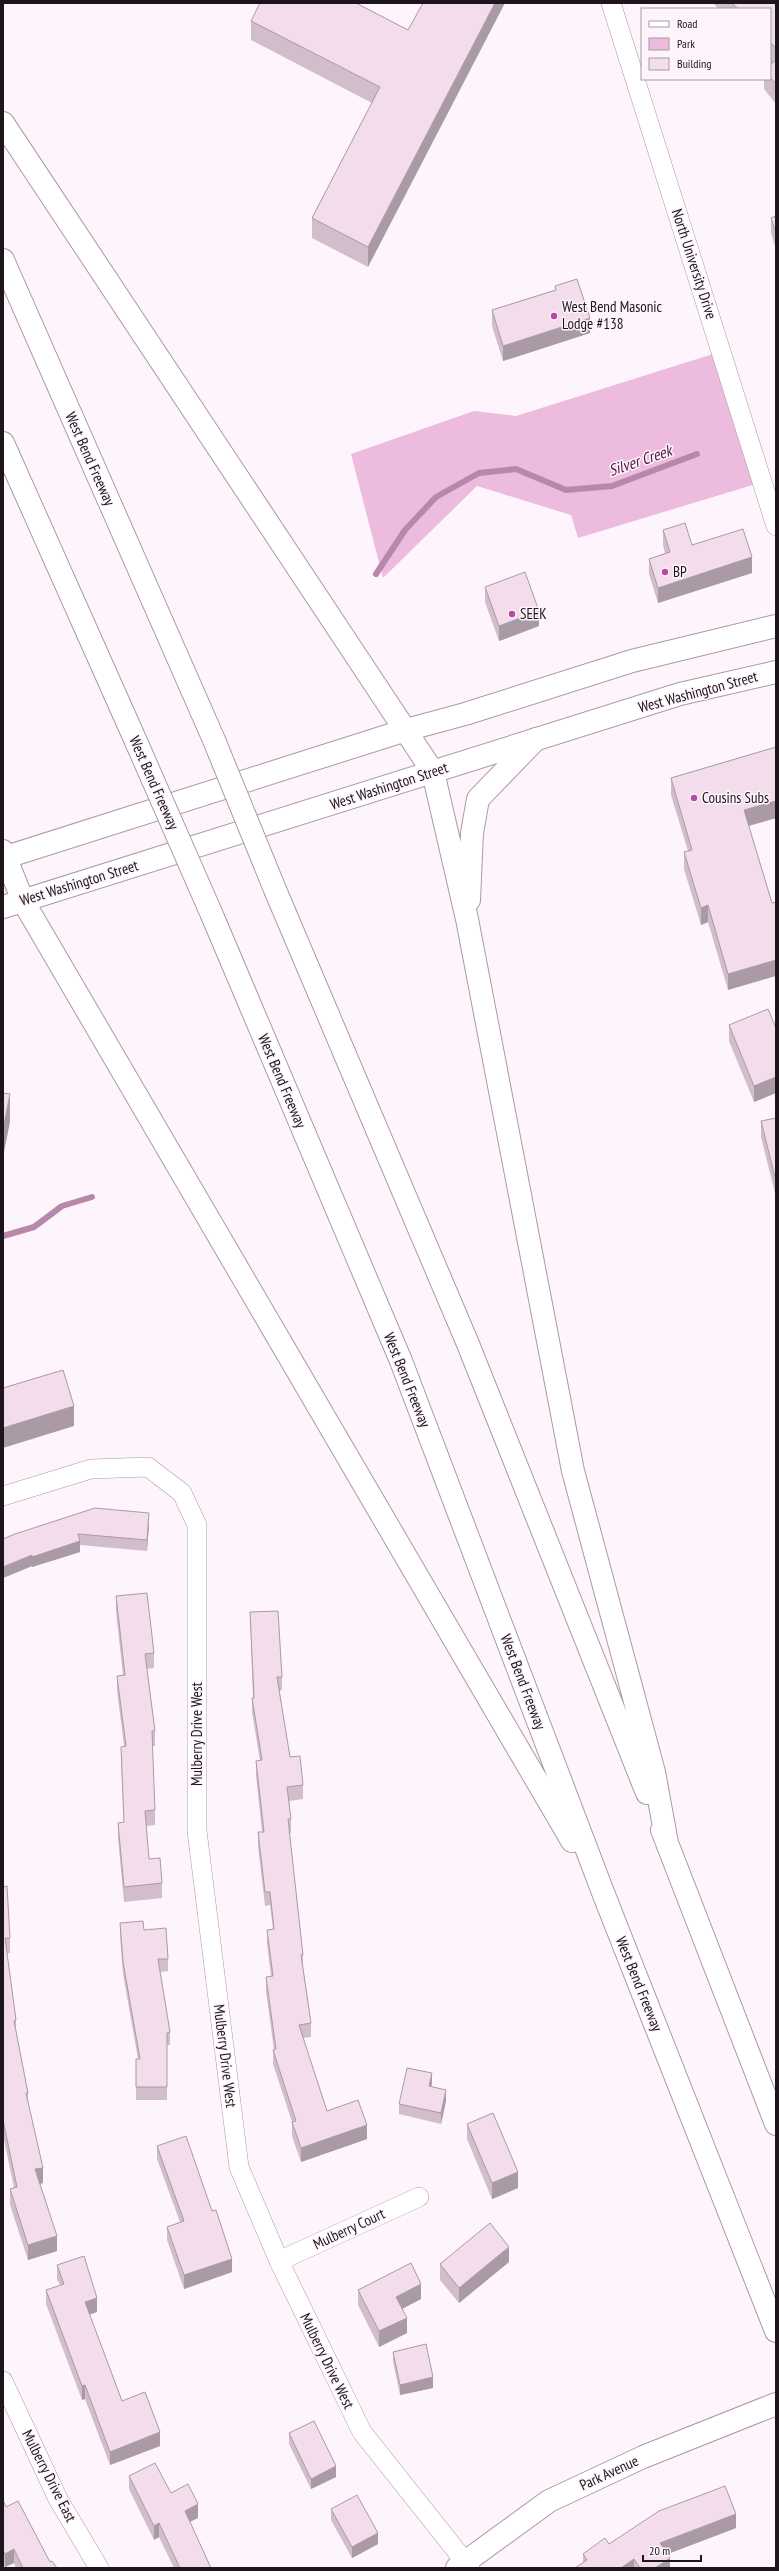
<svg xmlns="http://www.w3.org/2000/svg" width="779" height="2571" font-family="'PT Sans Narrow',sans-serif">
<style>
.green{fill:#ecbbde}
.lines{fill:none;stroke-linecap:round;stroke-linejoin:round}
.stream{stroke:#b788ab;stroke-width:6}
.minor-casing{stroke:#ac98a6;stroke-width:20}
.tertiary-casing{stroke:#ac98a6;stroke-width:24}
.primary-casing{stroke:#ac98a6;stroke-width:24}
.motorway-casing{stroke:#ac98a6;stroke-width:24}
.minor{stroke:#fff;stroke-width:19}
.tertiary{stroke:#fff;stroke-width:22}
.primary{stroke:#fff;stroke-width:22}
.motorway{stroke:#fff;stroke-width:22}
.motorway-bridge-casing{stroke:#ac98a6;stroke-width:24;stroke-linecap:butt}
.motorway-bridge{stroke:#fff;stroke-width:22}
.wall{fill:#d1bdcb}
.shaded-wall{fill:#aa9aa5}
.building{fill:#f3dcec;stroke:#aa9aa5}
.poi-dot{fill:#bb49a4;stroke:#fef5fc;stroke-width:1.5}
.labels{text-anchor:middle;stroke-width:3;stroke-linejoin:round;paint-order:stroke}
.street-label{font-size:15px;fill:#1d151b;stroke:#fef5fc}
.poi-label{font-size:15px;fill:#1d151b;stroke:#fef5fc;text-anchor:start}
.water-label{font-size:16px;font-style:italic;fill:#511846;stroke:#fef5fc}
</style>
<rect width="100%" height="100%" fill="#fef5fc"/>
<path class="green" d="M 713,354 L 756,484 L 578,538 L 571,515 L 477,486 L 383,578 L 351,454 L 474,411 L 516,416 Z"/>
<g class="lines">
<path class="stream" d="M 376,574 L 405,530 L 436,497 L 479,473 L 516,469 L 566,490 L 612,486 L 697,454
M 3,1236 L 34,1227 L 62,1206 L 92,1197"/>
<g class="minor-casing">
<path id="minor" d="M 611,3 L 776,526
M 3,1496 L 91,1469 L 148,1467 L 182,1493 L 197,1525 L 197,1831 L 239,2167 L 279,2261 L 362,2432 L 470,2568
M 279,2261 L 419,2197
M 3,2381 L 58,2499 L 99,2568"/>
</g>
<g class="tertiary-casing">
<path id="tertiary" d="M 457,2568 L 549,2501 L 643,2457 L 776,2404"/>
</g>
<g class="primary-casing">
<path id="primary" d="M 3,858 L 406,730 L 465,714 L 632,661 L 776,626
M 3,907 L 680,694 L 776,672"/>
</g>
<g class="motorway-casing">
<path id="motorway" d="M 3,123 L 433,772 L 467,919 L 573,1471 L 654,1772 L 667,1843
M 3,260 L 214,740
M 3,443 L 138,746
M 3,851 L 23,901 L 572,1841
M 276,892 L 468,1344 L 647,1793
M 469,900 L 472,833 L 478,799 L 536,739
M 212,915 L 401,1361 L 604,1895 L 776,2331
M 662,1830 L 776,2124"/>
</g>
<use href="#minor" class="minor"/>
<use href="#tertiary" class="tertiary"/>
<use href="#primary" class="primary"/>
<use href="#motorway" class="motorway"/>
<g class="motorway-bridge-casing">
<path id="motorway-bridge" d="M 214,740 L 276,892
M 138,746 L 212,915"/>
</g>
<use href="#motorway-bridge" class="motorway-bridge"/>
</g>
<path class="wall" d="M 713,3 L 776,3 L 776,104 L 764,89 L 764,79 L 770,79 L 770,65 L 772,64 L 770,62 L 770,9 L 719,9 Z
M 251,21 L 408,30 L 368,267 L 312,238 L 312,218 L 372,103 L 251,40 Z
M 776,216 L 776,249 L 771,233 L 771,218 Z
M 555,286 L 590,333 L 503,361 L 492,326 L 492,310 L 555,290 Z
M 663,530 L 692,545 L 752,573 L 658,603 L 649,574 L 649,559 L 665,553 L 663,545 Z
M 485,587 L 539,626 L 499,641 L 485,602 Z
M 775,723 L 776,723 L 776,743 L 775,740 Z
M 776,747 L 776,818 L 749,826 L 728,990 L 708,922 L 701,925 L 684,869 L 684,852 L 688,851 L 671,795 L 671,778 Z
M 729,1025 L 776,1028 L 776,1093 L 754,1102 L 729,1041 Z
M 776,1118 L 776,1197 L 761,1137 L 761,1121 Z
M 149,1524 L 147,1551 L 80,1545 L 80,1552 L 32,1567 L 32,1566 L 3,1578 L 3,1539 Z
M 116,1596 L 154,1653 L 154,1668 L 147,1669 L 155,1731 L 155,1746 L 152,1746 L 155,1810 L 155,1825 L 146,1826 L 149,1859 L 162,1883 L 162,1898 L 124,1902 L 118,1838 L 118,1823 L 124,1822 L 121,1762 L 121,1747 L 124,1746 L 117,1691 L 117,1676 L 123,1675 L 116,1612 Z
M 250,1612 L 282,1677 L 282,1690 L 279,1691 L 290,1757 L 303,1785 L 303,1799 L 289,1801 L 291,1819 L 291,1833 L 289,1833 L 303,1955 L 303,1967 L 311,2023 L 311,2037 L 303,2038 L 327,2111 L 367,2139 L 301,2162 L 292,2136 L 292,2122 L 273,2064 L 273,2050 L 274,2050 L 266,1991 L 266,1977 L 271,1976 L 267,1944 L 267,1930 L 273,1929 L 270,1905 L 265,1906 L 258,1846 L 258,1832 L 262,1832 L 256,1775 L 256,1761 L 260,1761 L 252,1712 L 252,1698 L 253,1698 Z
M 3,1887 L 10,1938 L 10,1953 L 7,1953 L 16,2020 L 16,2030 L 28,2093 L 28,2104 L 43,2183 L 40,2184 L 57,2251 L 28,2260 L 10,2205 L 10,2189 L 14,2188 L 3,2135 Z
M 120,1923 L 144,1930 L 168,1959 L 168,1971 L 160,1972 L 170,2032 L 170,2045 L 167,2045 L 167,2100 L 136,2100 L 136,2059 L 138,2059 L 123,1974 L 120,1935 Z
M 432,2083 L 431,2087 L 446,2101 L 441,2124 L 399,2114 L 399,2104 Z
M 467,2124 L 518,2188 L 492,2199 L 467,2139 Z
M 157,2146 L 232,2272 L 184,2289 L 167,2240 L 167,2227 L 180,2222 L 157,2159 Z
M 509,2262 L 459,2303 L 440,2280 L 440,2264 Z
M 57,2265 L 97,2312 L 89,2315 L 122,2401 L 160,2446 L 110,2465 L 85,2399 L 82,2400 L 46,2304 L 46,2290 L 60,2285 L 57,2279 Z
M 358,2290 L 421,2299 L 402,2309 L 407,2333 L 379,2347 L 358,2305 Z
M 393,2352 L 433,2388 L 400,2395 L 393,2362 Z
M 289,2433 L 336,2477 L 311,2489 L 289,2444 Z
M 129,2476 L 171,2493 L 198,2518 L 190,2522 L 211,2568 L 174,2568 L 159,2537 L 154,2540 L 129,2489 Z
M 3,2500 L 6,2507 L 50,2562 L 57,2568 L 16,2568 L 14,2563 L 5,2567 L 3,2564 Z
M 331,2509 L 378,2544 L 352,2558 L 331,2520 Z
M 736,2528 L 667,2554 L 670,2568 L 575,2568 L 583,2563 L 583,2554 Z"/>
<path class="shaded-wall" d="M 495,3 L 505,3 L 368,267 L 368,247 Z
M 590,318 L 590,333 L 503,361 L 503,346 Z
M 752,557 L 752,573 L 658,603 L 658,588 Z
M 539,611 L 539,626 L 499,641 L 499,626 Z
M 776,801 L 776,818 L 744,827 L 744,810 Z
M 708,905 L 708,922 L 701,925 L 701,908 Z
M 776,960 L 776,976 L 728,990 L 728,974 Z
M 776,1077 L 776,1093 L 754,1102 L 754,1086 Z
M 10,1094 L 10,1122 L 3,1157 L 3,1130 Z
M 74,1406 L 74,1426 L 3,1448 L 3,1428 Z
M 149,1513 L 149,1524 L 147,1551 L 147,1540 Z
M 80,1541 L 80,1552 L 32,1567 L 32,1557 Z
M 32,1555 L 32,1566 L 3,1578 L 3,1567 Z
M 432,2073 L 432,2083 L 429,2097 L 429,2086 Z
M 446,2090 L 446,2101 L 441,2124 L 441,2113 Z
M 367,2125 L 367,2139 L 301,2162 L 301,2148 Z
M 43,2168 L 43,2183 L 35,2185 L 35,2169 Z
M 518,2172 L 518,2188 L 492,2199 L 492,2183 Z
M 57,2236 L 57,2251 L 28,2260 L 28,2245 Z
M 509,2247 L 509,2262 L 459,2303 L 459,2288 Z
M 232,2259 L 232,2272 L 184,2289 L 184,2275 Z
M 421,2284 L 421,2299 L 396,2312 L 396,2297 Z
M 97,2298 L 97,2312 L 85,2316 L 85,2302 Z
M 407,2318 L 407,2333 L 379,2347 L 379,2331 Z
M 433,2377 L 433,2388 L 400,2395 L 400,2385 Z
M 85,2385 L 85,2399 L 82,2400 L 82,2386 Z
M 160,2432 L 160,2446 L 110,2465 L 110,2452 Z
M 336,2466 L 336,2477 L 311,2489 L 311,2479 Z
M 198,2504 L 198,2518 L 185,2524 L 185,2511 Z
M 736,2514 L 736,2528 L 660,2557 L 660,2543 Z
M 159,2523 L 159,2537 L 154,2540 L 154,2526 Z
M 378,2533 L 378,2544 L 352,2558 L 352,2547 Z
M 14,2549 L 14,2563 L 5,2567 L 5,2554 Z
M 670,2558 L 670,2568 L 655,2568 Z
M 634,2559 L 634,2568 L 621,2568 Z"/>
<path class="building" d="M 260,3 L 356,3 L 408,30 L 423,3 L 495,3 L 368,247 L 312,218 L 380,87 L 251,21 Z
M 732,3 L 776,3 L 776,48 L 770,42 L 770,9 L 738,9 Z
M 776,60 L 776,84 L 770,77 L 770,65 Z
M 776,216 L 776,233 L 771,218 Z
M 577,279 L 590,318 L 503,346 L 492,310 L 556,290 L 555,286 Z
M 685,523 L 692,545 L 743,529 L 752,557 L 658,588 L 649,559 L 670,552 L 663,530 Z
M 525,572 L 539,611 L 499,626 L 485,587 Z
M 776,747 L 776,801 L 744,810 L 772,903 L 776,902 L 776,960 L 728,974 L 708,905 L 701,908 L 684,852 L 692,850 L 671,778 Z
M 768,1009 L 776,1028 L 776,1077 L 754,1086 L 729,1025 Z
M 3,1093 L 10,1094 L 3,1130 Z
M 776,1118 L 776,1181 L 761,1121 Z
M 63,1370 L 74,1406 L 3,1428 L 3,1388 Z
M 95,1508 L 149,1513 L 147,1540 L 78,1534 L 80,1541 L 32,1557 L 32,1555 L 3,1567 L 3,1539 L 15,1534 Z
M 147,1593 L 154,1653 L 145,1654 L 155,1731 L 152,1731 L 155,1810 L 145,1811 L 149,1859 L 160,1858 L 162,1883 L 124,1887 L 118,1823 L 124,1822 L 121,1747 L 126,1746 L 117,1676 L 125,1675 L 116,1596 Z
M 278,1611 L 282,1677 L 277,1677 L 290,1757 L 300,1756 L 303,1785 L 287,1787 L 291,1819 L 288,1819 L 303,1955 L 301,1955 L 311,2023 L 299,2025 L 327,2111 L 358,2100 L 367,2125 L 301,2148 L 292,2122 L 296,2121 L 273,2050 L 276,2049 L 266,1977 L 273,1976 L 267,1930 L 274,1929 L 270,1892 L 265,1892 L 258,1832 L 264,1832 L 256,1761 L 262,1760 L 252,1698 L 254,1698 L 250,1612 Z
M 7,1886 L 10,1938 L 5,1938 L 16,2020 L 14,2021 L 28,2093 L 26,2093 L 43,2168 L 35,2169 L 57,2236 L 28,2245 L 10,2189 L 17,2187 L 3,2120 L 3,1887 Z
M 143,1921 L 144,1930 L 166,1928 L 168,1959 L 158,1959 L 170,2032 L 167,2033 L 167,2087 L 136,2087 L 136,2059 L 140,2059 L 123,1962 L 120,1923 Z
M 407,2068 L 432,2073 L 429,2086 L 446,2090 L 441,2113 L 399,2104 Z
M 493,2113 L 518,2172 L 492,2183 L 467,2124 Z
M 186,2136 L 212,2211 L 216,2210 L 232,2259 L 184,2275 L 167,2227 L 184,2221 L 157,2146 Z
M 490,2223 L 509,2247 L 459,2288 L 440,2264 Z
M 84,2256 L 97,2298 L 85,2302 L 122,2401 L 145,2392 L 160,2432 L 110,2452 L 85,2385 L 82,2386 L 46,2290 L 64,2284 L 57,2265 Z
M 411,2263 L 421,2284 L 396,2297 L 407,2318 L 379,2331 L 358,2290 Z
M 426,2344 L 433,2377 L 400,2385 L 393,2352 Z
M 314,2421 L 336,2466 L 311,2479 L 289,2433 Z
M 155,2463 L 171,2493 L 188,2484 L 198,2504 L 185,2511 L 211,2568 L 180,2568 L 159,2523 L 154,2526 L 129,2476 Z
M 725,2486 L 736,2514 L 660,2543 L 670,2558 L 655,2568 L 640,2568 L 634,2559 L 621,2568 L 575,2568 L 587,2560 L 583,2554 L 605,2538 L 609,2544 L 659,2511 Z
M 357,2495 L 378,2533 L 352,2547 L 331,2509 Z
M 3,2500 L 6,2507 L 18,2501 L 50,2562 L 52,2561 L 57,2568 L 23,2568 L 14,2549 L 5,2554 L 3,2550 Z"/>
<g class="poi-dot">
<circle cx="554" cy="316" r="4"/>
<circle cx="665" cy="572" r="4"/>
<circle cx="512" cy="614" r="4"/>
<circle cx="694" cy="798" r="4"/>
</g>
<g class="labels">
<g class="street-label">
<text transform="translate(694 264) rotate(72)" y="5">North University Drive</text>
<text transform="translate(90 459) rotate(66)" y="5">West Bend Freeway</text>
<text transform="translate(698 692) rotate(-15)" y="5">West Washington Street</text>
<text transform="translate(154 783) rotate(66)" y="5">West Bend Freeway</text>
<text transform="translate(389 786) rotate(-18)" y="5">West Washington Street</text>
<text transform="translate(79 883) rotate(-17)" y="5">West Washington Street</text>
<text transform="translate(282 1081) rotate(67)" y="5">West Bend Freeway</text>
<text transform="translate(407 1380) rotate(68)" y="5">West Bend Freeway</text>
<text transform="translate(523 1682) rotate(69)" y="5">West Bend Freeway</text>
<text transform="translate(197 1734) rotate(-90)" y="5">Mulberry Drive West</text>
<text transform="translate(639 1984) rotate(68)" y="5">West Bend Freeway</text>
<text transform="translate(225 2056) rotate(83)" y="5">Mulberry Drive West</text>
<text transform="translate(349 2229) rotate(-25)" y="5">Mulberry Court</text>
<text transform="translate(327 2361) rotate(64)" y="5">Mulberry Drive West</text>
<text transform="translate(609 2473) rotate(-25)" y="5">Park Avenue</text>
<text transform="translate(49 2476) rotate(63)" y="5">Mulberry Drive East</text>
</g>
<g class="poi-label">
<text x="562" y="312">West Bend Masonic<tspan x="562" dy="17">Lodge #138</tspan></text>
<text x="673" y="577">BP</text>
<text x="520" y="619">SEEK</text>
<text x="702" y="803">Cousins Subs</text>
</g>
<g class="water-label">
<text transform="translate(640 460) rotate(-19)" y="6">Silver Creek</text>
</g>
</g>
<rect width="779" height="2571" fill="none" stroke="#1d151b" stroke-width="8"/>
<rect x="641" y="8" width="130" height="72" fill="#fef5fc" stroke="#a49ba2"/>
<rect x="649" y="21" width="20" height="6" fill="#ffffff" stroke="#a49ba2"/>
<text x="677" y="28" font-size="12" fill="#1d151b">Road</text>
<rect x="649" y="38" width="20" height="12" fill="#ecbbde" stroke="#a49ba2"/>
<text x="677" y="48" font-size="12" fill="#1d151b">Park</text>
<rect x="649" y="58" width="20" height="12" fill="#f3dcec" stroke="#a49ba2"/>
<text x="677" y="68" font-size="12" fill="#1d151b">Building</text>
<path d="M643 2555v6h58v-6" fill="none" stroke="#1d151b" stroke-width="2"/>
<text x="649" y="2555" font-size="12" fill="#1d151b" stroke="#fef5fc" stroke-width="3" paint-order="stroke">20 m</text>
</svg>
